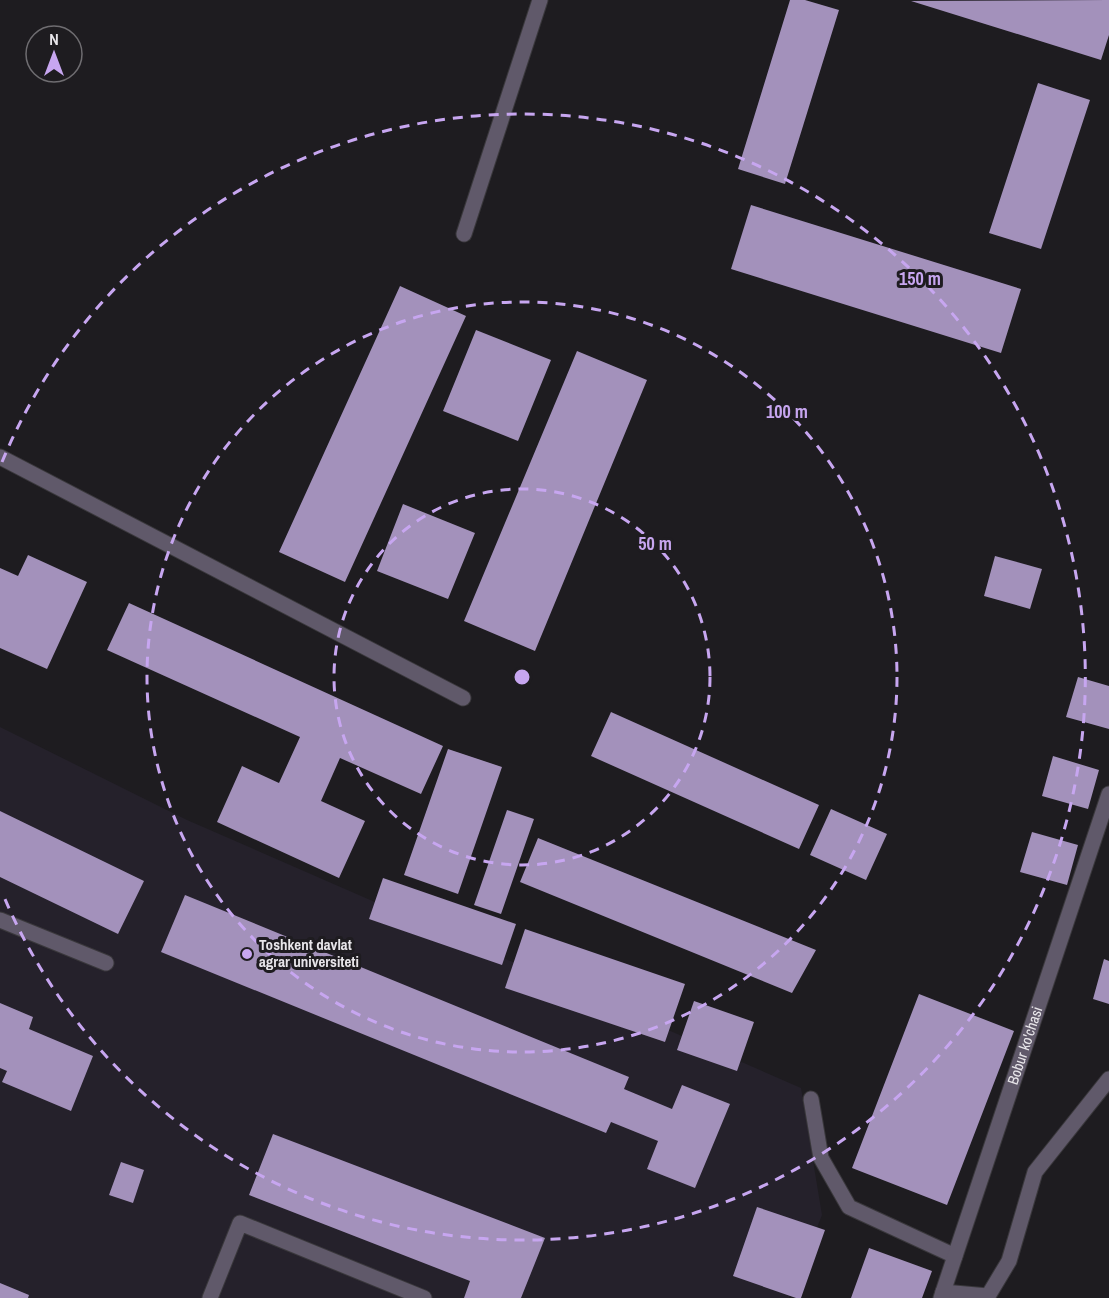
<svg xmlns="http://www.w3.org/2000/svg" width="1109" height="1298" font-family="'Archivo Narrow',sans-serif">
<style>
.built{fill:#25212b}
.building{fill:#a391bb}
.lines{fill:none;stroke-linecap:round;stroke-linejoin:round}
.minor-casing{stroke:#3a383c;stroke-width:17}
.minor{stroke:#60596a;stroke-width:15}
.ring{fill:none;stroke:#c7a6f0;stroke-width:3;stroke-dasharray:10 8}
.poi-dot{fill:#c7a6f0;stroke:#1e1c20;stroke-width:2}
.labels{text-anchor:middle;stroke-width:6;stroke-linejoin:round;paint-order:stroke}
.poi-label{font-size:15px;font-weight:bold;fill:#e8e6ea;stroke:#1e1c20;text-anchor:start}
.street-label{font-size:15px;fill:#e8e6ea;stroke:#1e1c20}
.centre{fill:#c7a6f0;stroke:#1e1c20;stroke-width:3}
.ring-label{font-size:18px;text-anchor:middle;font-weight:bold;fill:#c7a6f0;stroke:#1e1c20;stroke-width:6;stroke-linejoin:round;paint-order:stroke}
</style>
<rect width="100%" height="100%" fill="#1e1c20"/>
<path class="built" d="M 0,727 L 187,820 L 801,1088 L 822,1215 L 789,1298 L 0,1298 Z"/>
<path class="building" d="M 790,0 L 805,0 L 839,10 L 785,184 L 738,169 Z
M 1109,0 L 1109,35 L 1101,60 L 911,1 Z
M 1038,83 L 1090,100 L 1041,249 L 989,233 Z
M 751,205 L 1021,289 L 1001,353 L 731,269 Z
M 400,286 L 466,316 L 345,582 L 279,552 Z
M 476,330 L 551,360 L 518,441 L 443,411 Z
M 577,351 L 647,380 L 535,651 L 464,621 Z
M 403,504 L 475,533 L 448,599 L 377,571 Z
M 28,555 L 87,582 L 47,669 L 0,648 L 0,568 L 18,576 Z
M 995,556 L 1042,569 L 1030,609 L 984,596 Z
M 129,603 L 443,746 L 421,794 L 340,758 L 321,801 L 365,821 L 339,878 L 217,822 L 242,766 L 279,783 L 300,737 L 107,650 Z
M 1078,677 L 1109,686 L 1109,729 L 1066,717 Z
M 611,712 L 819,805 L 799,849 L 591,756 Z
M 448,749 L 502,767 L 458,894 L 404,875 Z
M 1053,756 L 1099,770 L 1088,809 L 1042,796 Z
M 831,809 L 887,834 L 866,880 L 810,855 Z
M 507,810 L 534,819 L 501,914 L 474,905 Z
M 0,811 L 144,881 L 118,934 L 0,877 Z
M 1032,832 L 1078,845 L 1067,885 L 1020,872 Z
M 538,838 L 816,950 L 792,993 L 520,882 Z
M 383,878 L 516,924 L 502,965 L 369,919 Z
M 185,895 L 629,1077 L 624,1089 L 672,1109 L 682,1085 L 730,1104 L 695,1188 L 647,1169 L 658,1141 L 611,1122 L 606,1133 L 161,952 Z
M 525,929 L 685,984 L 665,1042 L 505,988 Z
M 1104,959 L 1109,961 L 1109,1004 L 1093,999 Z
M 919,994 L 1014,1031 L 947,1205 L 852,1168 Z
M 694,1001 L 754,1022 L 737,1071 L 677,1050 Z
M 0,1003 L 33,1017 L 29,1029 L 93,1056 L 71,1111 L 2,1082 L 7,1071 L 0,1068 Z
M 273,1134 L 545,1238 L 521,1298 L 464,1298 L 470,1281 L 249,1195 Z
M 121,1162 L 144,1170 L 133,1203 L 109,1195 Z
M 757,1207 L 825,1230 L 801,1298 L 796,1298 L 733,1276 Z
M 869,1248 L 932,1271 L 922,1298 L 851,1298 Z
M 0,1283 L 29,1295 L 28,1298 L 0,1298 Z"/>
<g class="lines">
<g class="minor-casing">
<g id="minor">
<path d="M 464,234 L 540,0"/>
<path d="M 0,457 L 463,698"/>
<path d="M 0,920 L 106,963"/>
<path d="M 811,1099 L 821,1158 L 849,1207 L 955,1256"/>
<path d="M 943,1292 L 988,1296 L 1009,1261 L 1035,1172 L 1109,1079"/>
<path d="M 210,1298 L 240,1223 L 424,1298"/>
<path id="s1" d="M 941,1298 L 1109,794"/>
</g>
</g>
<use href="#minor" class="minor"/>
</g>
<g class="ring">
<circle cx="522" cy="677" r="188"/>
<circle cx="522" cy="677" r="375"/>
<path d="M2 462A563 563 0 1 1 2 892"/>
</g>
<circle class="poi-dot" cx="247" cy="954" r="6"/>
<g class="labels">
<g class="poi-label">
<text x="259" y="950">Toshkent davlat<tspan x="259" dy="17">agrar universiteti</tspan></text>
</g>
<g class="street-label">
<text dy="5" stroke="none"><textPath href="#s1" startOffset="266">Bobur ko'chasi</textPath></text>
</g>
</g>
<circle cx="522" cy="677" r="9" class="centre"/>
<g class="ring-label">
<text x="920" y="285">150 m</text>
<text x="787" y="418">100 m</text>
<text x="655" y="550">50 m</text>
</g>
<g transform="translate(54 54)"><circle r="28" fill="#1e1c20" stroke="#6f6d71" stroke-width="1.5"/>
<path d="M0-4.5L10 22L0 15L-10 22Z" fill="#c7a6f0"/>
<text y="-9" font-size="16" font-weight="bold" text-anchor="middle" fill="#e8e6ea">N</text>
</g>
</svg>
